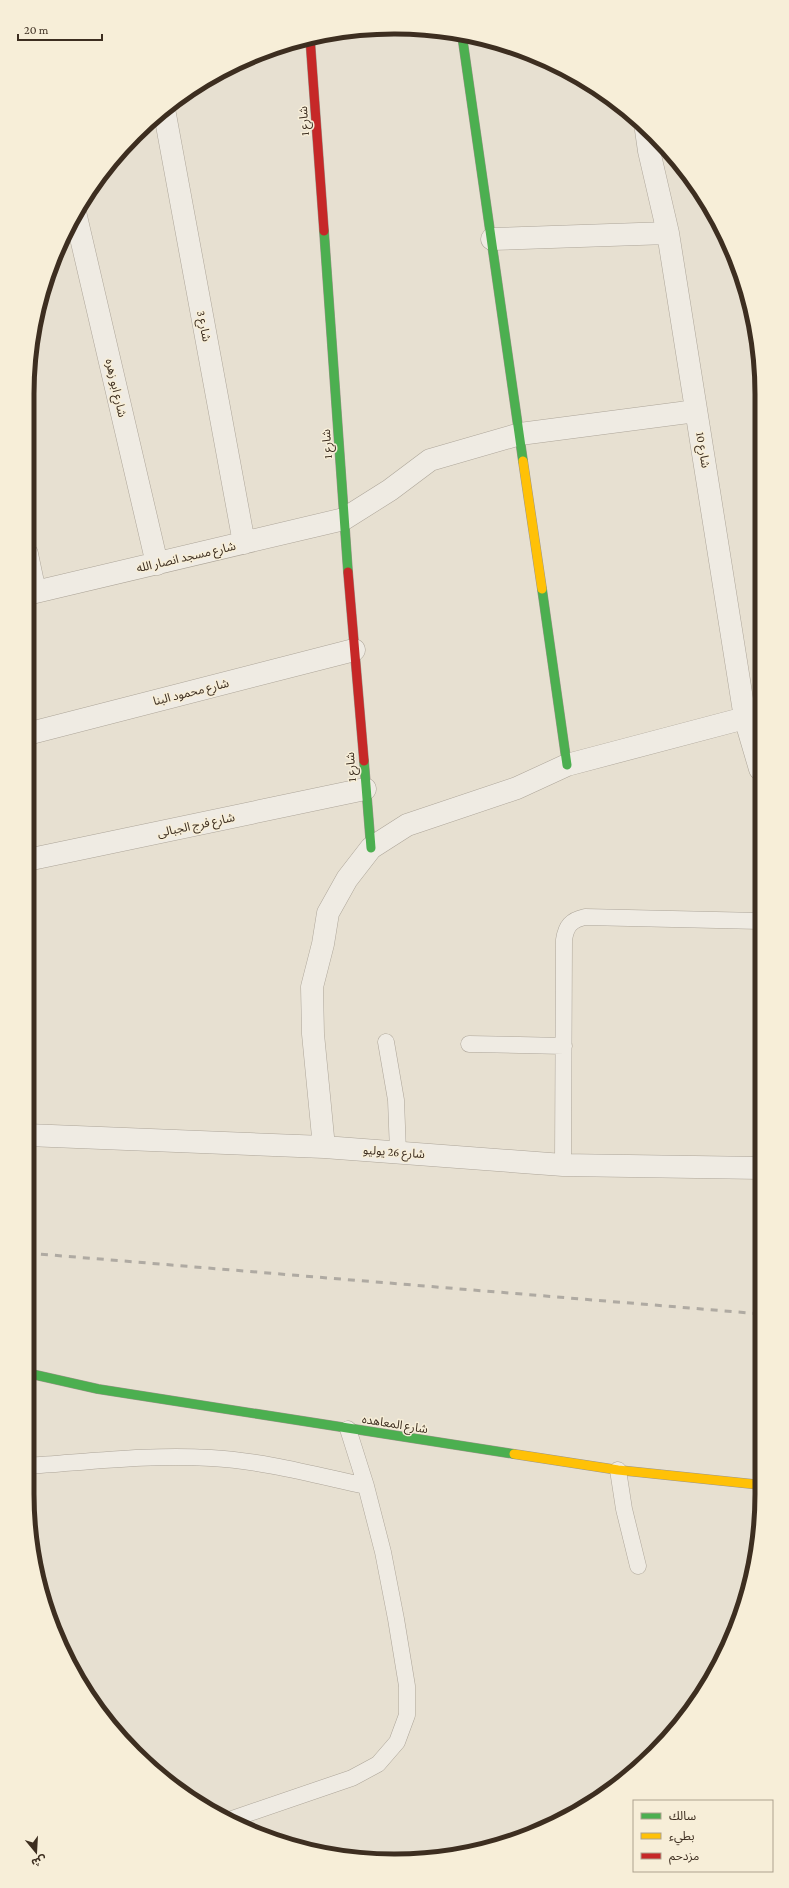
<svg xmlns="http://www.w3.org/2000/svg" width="789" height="1888" font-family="'Crimson Pro','Noto Sans Arabic',serif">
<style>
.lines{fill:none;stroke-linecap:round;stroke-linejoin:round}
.lane-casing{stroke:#ada599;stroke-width:17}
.street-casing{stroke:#ada599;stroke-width:23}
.fast-casing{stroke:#9c958a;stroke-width:10}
.slow-casing{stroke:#9c958a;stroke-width:10}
.jam-casing{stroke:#9c958a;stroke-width:10}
.lane{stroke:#efebe3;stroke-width:16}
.street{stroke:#efebe3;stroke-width:22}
.fast{stroke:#4caf50;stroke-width:9}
.slow{stroke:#ffc107;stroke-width:9}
.jam{stroke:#c62828;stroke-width:9}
.rail{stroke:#afaaa2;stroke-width:3;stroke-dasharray:7 7;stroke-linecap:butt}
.labels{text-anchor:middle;stroke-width:3;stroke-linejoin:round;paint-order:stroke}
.street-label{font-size:12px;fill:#3d2e20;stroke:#f7eed8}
.rim{fill:none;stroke:#3d2e20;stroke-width:5}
</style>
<rect width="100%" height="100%" fill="#e7e0d1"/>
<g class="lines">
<g class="lane-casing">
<path id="lane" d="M 386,1042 L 396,1100 L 398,1152
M 469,1044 L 564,1046
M 563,1165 L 564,940 C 566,926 571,920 585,917 L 760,921
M 27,1466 C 88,1462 150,1454 211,1458 C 264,1461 315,1475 366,1486
M 618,1470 L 624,1509 L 638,1566
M 229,1820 L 352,1778 L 378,1764 L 397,1742 L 407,1715 L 407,1686 L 396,1619 L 383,1552 L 366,1486 L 348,1429"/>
</g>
<g class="street-casing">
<path id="street" d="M 164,109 L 244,543
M 646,130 L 649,151 L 668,233 L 745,718 L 760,769
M 75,212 L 157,564
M 492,239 L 668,233
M 27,554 L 35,592
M 27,594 L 344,519 L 390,490 L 430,460 L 520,434 L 696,411
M 27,734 L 354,650
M 27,860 L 365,789
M 27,1135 L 324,1147 L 563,1165 L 761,1168
M 324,1147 L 313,1034 L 312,987 L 323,944 L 328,913 L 347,879 L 371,848 L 407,825 L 517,788 L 567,765 L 745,718"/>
</g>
<g class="fast-casing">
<path id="fast" d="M 462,35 L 523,461
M 324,231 L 348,572
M 542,589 L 567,765
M 364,761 L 371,848
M 27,1373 L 98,1389 L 514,1454"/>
</g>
<g class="slow-casing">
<path id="slow" d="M 523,461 L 542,589
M 514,1454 L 618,1470 L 762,1485"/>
</g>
<g class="jam-casing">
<path id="jam" d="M 310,38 L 324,231
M 348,572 L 364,761"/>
</g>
<use href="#lane" class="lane"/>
<use href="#street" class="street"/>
<use href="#fast" class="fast"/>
<use href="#slow" class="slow"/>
<use href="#jam" class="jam"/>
<path class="rail" d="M 27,1253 L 762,1314"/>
</g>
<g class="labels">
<g class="street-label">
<text transform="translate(304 121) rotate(-94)" y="4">شارع 1</text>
<text transform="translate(204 326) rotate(79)" y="4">شارع 3</text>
<text transform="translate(116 388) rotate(77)" y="4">شارع ابو زهره</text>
<text transform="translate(327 444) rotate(-94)" y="4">شارع 1</text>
<text transform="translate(703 450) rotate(81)" y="4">شارع 10</text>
<text transform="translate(186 557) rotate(-13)" y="4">شارع مسجد انصار الله</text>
<text transform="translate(191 692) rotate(-14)" y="4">شارع محمود البنا</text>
<text transform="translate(351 767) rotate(-94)" y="4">شارع 1</text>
<text transform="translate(196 825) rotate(-12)" y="4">شارع فرج الجبالى</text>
<text transform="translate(394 1152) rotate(4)" y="4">شارع 26 يوليو</text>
<text transform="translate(395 1424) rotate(9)" y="4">شارع المعاهده</text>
</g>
</g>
<path d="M0 0H789V1888H0ZM394 34H395A360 360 0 0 1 755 394V1494A360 360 0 0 1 395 1854H394A360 360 0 0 1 34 1494V394A360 360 0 0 1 394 34Z" fill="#f7eed8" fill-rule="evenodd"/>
<path class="rim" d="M394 34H395A360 360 0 0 1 755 394V1494A360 360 0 0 1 395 1854H394A360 360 0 0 1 34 1494V394A360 360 0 0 1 394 34Z"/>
<rect x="633" y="1800" width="140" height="72" fill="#f7eed8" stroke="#ada18e"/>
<rect x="641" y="1813" width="20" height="6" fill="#4caf50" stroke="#ada18e"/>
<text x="669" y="1820" font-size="12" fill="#3d2e20">سالك</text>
<rect x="641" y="1833" width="20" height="6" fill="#ffc107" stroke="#ada18e"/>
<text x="669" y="1840" font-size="12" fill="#3d2e20">بطيء</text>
<rect x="641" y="1853" width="20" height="6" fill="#c62828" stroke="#ada18e"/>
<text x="669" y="1860" font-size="12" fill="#3d2e20">مزدحم</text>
<g transform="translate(36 1852) rotate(162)" stroke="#f7eed8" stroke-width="3" paint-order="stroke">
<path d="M0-3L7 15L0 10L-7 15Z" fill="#3d2e20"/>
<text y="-6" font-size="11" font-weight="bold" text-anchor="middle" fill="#3d2e20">ش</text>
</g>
<path d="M18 34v6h84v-6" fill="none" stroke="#3d2e20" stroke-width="2"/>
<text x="24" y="34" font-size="12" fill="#3d2e20" stroke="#f7eed8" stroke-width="3" paint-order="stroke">20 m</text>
</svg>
